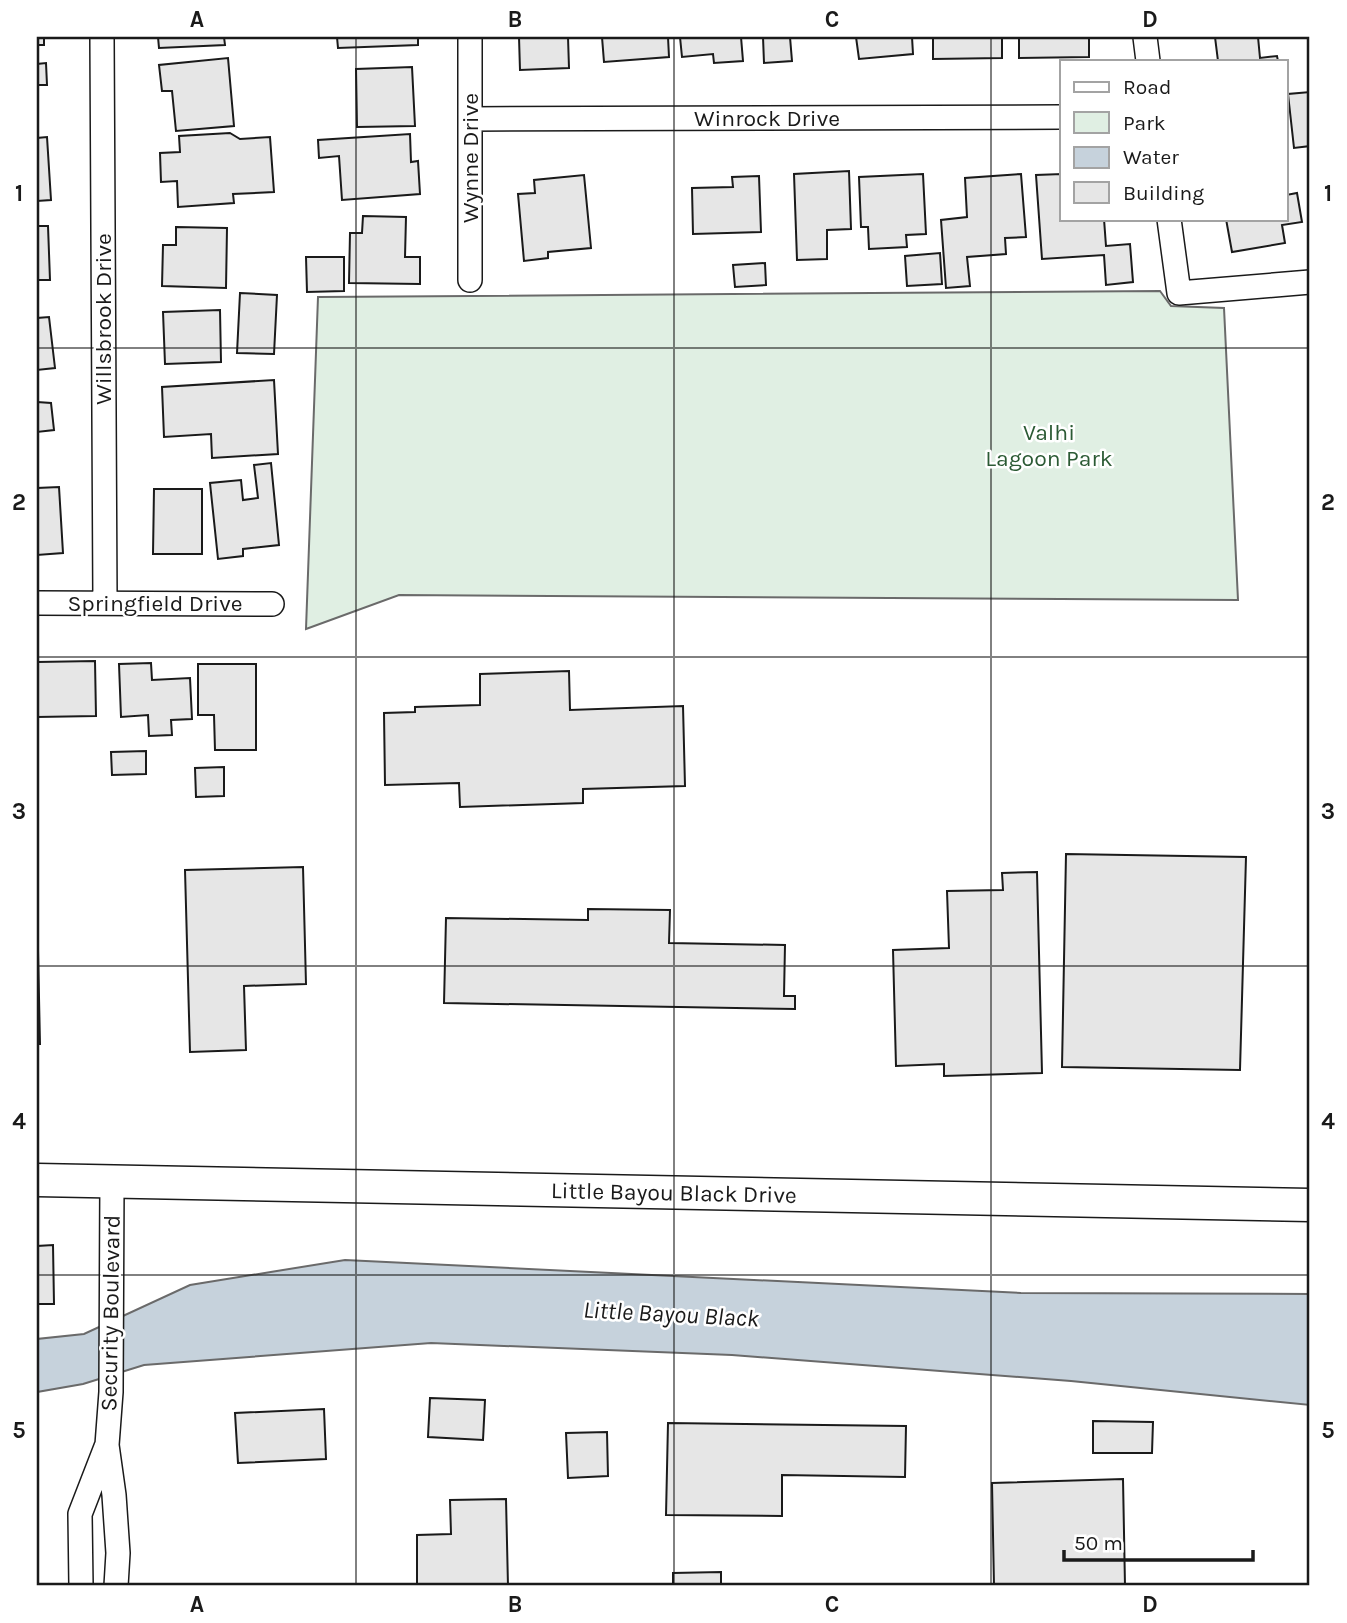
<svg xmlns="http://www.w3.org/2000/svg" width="1347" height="1623" font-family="Karla,sans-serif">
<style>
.green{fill:#e0efe3;stroke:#6a6a6a;stroke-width:2}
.water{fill:#c6d2dc;stroke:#6a6a6a;stroke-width:2}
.building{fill:#e6e6e6;stroke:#1a1a1a;stroke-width:2}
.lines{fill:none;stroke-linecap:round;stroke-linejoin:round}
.street-casing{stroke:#1a1a1a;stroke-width:26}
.secondary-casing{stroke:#1a1a1a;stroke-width:35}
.street{stroke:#fff;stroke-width:23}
.secondary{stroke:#fff;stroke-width:32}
.grid{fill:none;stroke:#1a1a1a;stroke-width:2;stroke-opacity:0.55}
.labels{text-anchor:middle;stroke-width:5;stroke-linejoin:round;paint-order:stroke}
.street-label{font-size:23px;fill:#1a1a1a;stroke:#fff}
.park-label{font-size:23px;fill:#2b5a34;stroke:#fff}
.water-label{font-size:24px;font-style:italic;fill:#1a1a1a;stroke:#fff}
.neatline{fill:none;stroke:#1a1a1a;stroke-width:2.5}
.grid-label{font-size:23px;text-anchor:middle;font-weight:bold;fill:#1a1a1a}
</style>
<rect width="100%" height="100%" fill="#fff"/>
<path class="green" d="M 1160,291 L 1171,306 L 1224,308 L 1238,600 L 399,595 L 306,629 L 318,297 Z"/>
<path class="water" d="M 345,1260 L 1021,1293 L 1310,1294 L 1310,1405 L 1071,1381 L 732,1355 L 431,1343 L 144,1365 L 83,1384 L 37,1392 L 37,1339 L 84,1334 L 190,1285 Z"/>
<path class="building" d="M 37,37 L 44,37 L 44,45 L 37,45 Z
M 158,37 L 224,37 L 225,45 L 159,48 Z
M 337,37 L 418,37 L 418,45 L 338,48 Z
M 519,37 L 568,37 L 569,68 L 520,70 Z
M 602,37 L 668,37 L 669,57 L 604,62 Z
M 680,37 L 741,37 L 743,61 L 714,63 L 713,54 L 682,57 Z
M 763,37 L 800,37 L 790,37 L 792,61 L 764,63 Z
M 856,37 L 912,37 L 913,54 L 859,59 Z
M 933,37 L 1002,37 L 1002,58 L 933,59 Z
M 1019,37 L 1089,37 L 1089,57 L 1019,58 Z
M 1215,37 L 1258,37 L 1260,58 L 1277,56 L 1278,61 L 1218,61 Z
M 228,58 L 234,126 L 176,131 L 172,91 L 162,91 L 159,65 Z
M 46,63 L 47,85 L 37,85 L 37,64 Z
M 412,67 L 415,126 L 357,127 L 356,69 Z
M 1310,92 L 1310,146 L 1294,148 L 1288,94 Z
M 230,133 L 240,139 L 270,137 L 274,192 L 233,194 L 234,203 L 178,207 L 177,181 L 161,182 L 160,153 L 180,152 L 179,136 Z
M 410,134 L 411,162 L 418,161 L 420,194 L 342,200 L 339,156 L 319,158 L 318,140 Z
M 47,137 L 51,200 L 37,201 L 37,138 Z
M 849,171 L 851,229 L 827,230 L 827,259 L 797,260 L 794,174 Z
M 923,174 L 926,234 L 906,235 L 907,247 L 869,249 L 868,227 L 861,227 L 859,177 Z
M 1021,174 L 1026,237 L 1005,238 L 1006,254 L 967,257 L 970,286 L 946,288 L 941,220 L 967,217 L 965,178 Z
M 1062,174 L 1062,219 L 1104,219 L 1106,246 L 1130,244 L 1133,282 L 1106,285 L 1104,255 L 1042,259 L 1036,175 Z
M 584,175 L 591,248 L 548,252 L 548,258 L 524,261 L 518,194 L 535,193 L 534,180 Z
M 759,176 L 761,232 L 693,234 L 692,188 L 733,187 L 732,177 Z
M 1297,193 L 1302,222 L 1282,225 L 1285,243 L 1232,252 L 1226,219 L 1286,219 L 1286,195 Z
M 363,216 L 406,217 L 405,257 L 420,257 L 420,284 L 349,283 L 350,233 L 362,233 Z
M 37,226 L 48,226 L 50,280 L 37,280 Z
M 176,227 L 227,228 L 226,288 L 162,286 L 163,245 L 176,245 Z
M 940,253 L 942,284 L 907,286 L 905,256 Z
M 306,257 L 344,257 L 344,291 L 307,292 Z
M 765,263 L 766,285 L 735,287 L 733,265 Z
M 240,293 L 277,295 L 274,354 L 237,353 Z
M 220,310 L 221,362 L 165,364 L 163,312 Z
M 49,317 L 55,368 L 37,370 L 37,318 Z
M 274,380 L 278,454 L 212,458 L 211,434 L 164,437 L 162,387 Z
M 37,402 L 51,403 L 54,430 L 37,432 Z
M 271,463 L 279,545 L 243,549 L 243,556 L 218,559 L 210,483 L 241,480 L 243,500 L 258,498 L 254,465 Z
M 59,487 L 63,553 L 37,555 L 37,488 Z
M 154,489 L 202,489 L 202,554 L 153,554 Z
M 95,661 L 96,716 L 37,717 L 37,662 Z
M 151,663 L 152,680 L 190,678 L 192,719 L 171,720 L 172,735 L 149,736 L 148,715 L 121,717 L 119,664 Z
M 198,664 L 256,664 L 256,750 L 215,750 L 214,715 L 198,715 Z
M 569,671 L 570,710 L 683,706 L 685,786 L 583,789 L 583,803 L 460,807 L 459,783 L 385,785 L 384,713 L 415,712 L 415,707 L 480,705 L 480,674 Z
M 146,751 L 146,774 L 112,775 L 111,752 Z
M 224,767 L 224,796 L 196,797 L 195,768 Z
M 1066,854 L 1246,857 L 1240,1070 L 1062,1067 Z
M 303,867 L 306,984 L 244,986 L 246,1050 L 190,1052 L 185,870 Z
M 1037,872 L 1042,1073 L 944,1076 L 944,1064 L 896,1066 L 893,950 L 949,948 L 947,891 L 1003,890 L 1002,873 Z
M 37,904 L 40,1044 L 37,1044 Z
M 588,909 L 670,910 L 669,943 L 785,945 L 784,996 L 795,996 L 795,1009 L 444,1003 L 446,918 L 588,920 Z
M 53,1245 L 54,1304 L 37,1304 L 37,1246 Z
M 430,1398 L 485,1400 L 483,1440 L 428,1437 Z
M 324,1409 L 326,1459 L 238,1463 L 235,1413 Z
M 1093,1421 L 1153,1422 L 1152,1453 L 1093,1453 Z
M 668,1423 L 906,1426 L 905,1477 L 782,1475 L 782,1516 L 666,1515 Z
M 607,1432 L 608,1476 L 568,1478 L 566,1433 Z
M 1123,1479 L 1125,1586 L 994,1586 L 992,1483 Z
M 506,1499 L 508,1586 L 417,1586 L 417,1535 L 451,1534 L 450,1500 Z
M 721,1572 L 721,1586 L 673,1586 L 673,1573 Z"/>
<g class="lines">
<g class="street-casing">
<path id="street" d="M 102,37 L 105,601
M 1145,37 L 1148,61
M 471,119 L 1062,117
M 1169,219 L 1179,293 L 1310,282
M 470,280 L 470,37
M 37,603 L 272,604
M 112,1181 L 111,1392 L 107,1445 L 114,1495 L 118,1553 L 116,1586
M 81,1586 L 80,1514 L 106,1447"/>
</g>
<g class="secondary-casing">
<g id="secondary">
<path id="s1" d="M 37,1180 L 1310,1205"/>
</g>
</g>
<use href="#street" class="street"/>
<use href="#secondary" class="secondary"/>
</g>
<path class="grid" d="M 356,37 L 356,1586M 674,37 L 674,1586M 991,37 L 991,1586M 37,348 L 1310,348M 37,657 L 1310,657M 37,966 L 1310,966M 37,1275 L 1310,1275"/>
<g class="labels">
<g class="street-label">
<text x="767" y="126">Winrock Drive</text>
<text transform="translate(470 158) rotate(-90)" y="8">Wynne Drive</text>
<text transform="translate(103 319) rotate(-90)" y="8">Willsbrook Drive</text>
<text x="155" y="611">Springfield Drive</text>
<text dy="8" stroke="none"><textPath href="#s1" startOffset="637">Little Bayou Black Drive</textPath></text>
<text transform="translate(110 1313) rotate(-89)" y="8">Security Boulevard</text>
</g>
<g class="park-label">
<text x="1049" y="440">Valhi<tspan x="1049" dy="26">Lagoon Park</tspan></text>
</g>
<g class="water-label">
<text transform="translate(671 1314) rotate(3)" y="8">Little Bayou Black</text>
</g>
</g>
<rect width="1347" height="1623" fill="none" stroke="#ffffff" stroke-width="77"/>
<rect x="1060" y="60" width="228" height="161" fill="#ffffff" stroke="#a3a3a3" stroke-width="2"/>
<rect x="1074" y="82" width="35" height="10" fill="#ffffff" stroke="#a3a3a3" stroke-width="2"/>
<text x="1123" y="94" font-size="21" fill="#1a1a1a">Road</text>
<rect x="1074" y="112" width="35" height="21" fill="#e0efe3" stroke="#a3a3a3" stroke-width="2"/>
<text x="1123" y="130" font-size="21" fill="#1a1a1a">Park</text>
<rect x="1074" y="147" width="35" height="21" fill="#c6d2dc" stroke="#a3a3a3" stroke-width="2"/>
<text x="1123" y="164" font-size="21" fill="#1a1a1a">Water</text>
<rect x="1074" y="182" width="35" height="21" fill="#e6e6e6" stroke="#a3a3a3" stroke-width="2"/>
<text x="1123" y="200" font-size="21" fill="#1a1a1a">Building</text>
<path d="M1064 1550v10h189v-10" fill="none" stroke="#1a1a1a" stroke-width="3.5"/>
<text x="1074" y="1550" font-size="21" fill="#1a1a1a" stroke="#ffffff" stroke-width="5" paint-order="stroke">50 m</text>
<rect x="38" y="38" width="1270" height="1546" class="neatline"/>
<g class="grid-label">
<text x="197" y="27">A</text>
<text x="515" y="27">B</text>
<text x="832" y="27">C</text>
<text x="1150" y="27">D</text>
<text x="19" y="201">1</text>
<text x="1328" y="201">1</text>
<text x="19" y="510">2</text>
<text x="1328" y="510">2</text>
<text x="19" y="819">3</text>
<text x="1328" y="819">3</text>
<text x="19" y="1129">4</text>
<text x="1328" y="1129">4</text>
<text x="19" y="1438">5</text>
<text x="1328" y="1438">5</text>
<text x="197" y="1612">A</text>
<text x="515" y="1612">B</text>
<text x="832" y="1612">C</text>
<text x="1150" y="1612">D</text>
</g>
</svg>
